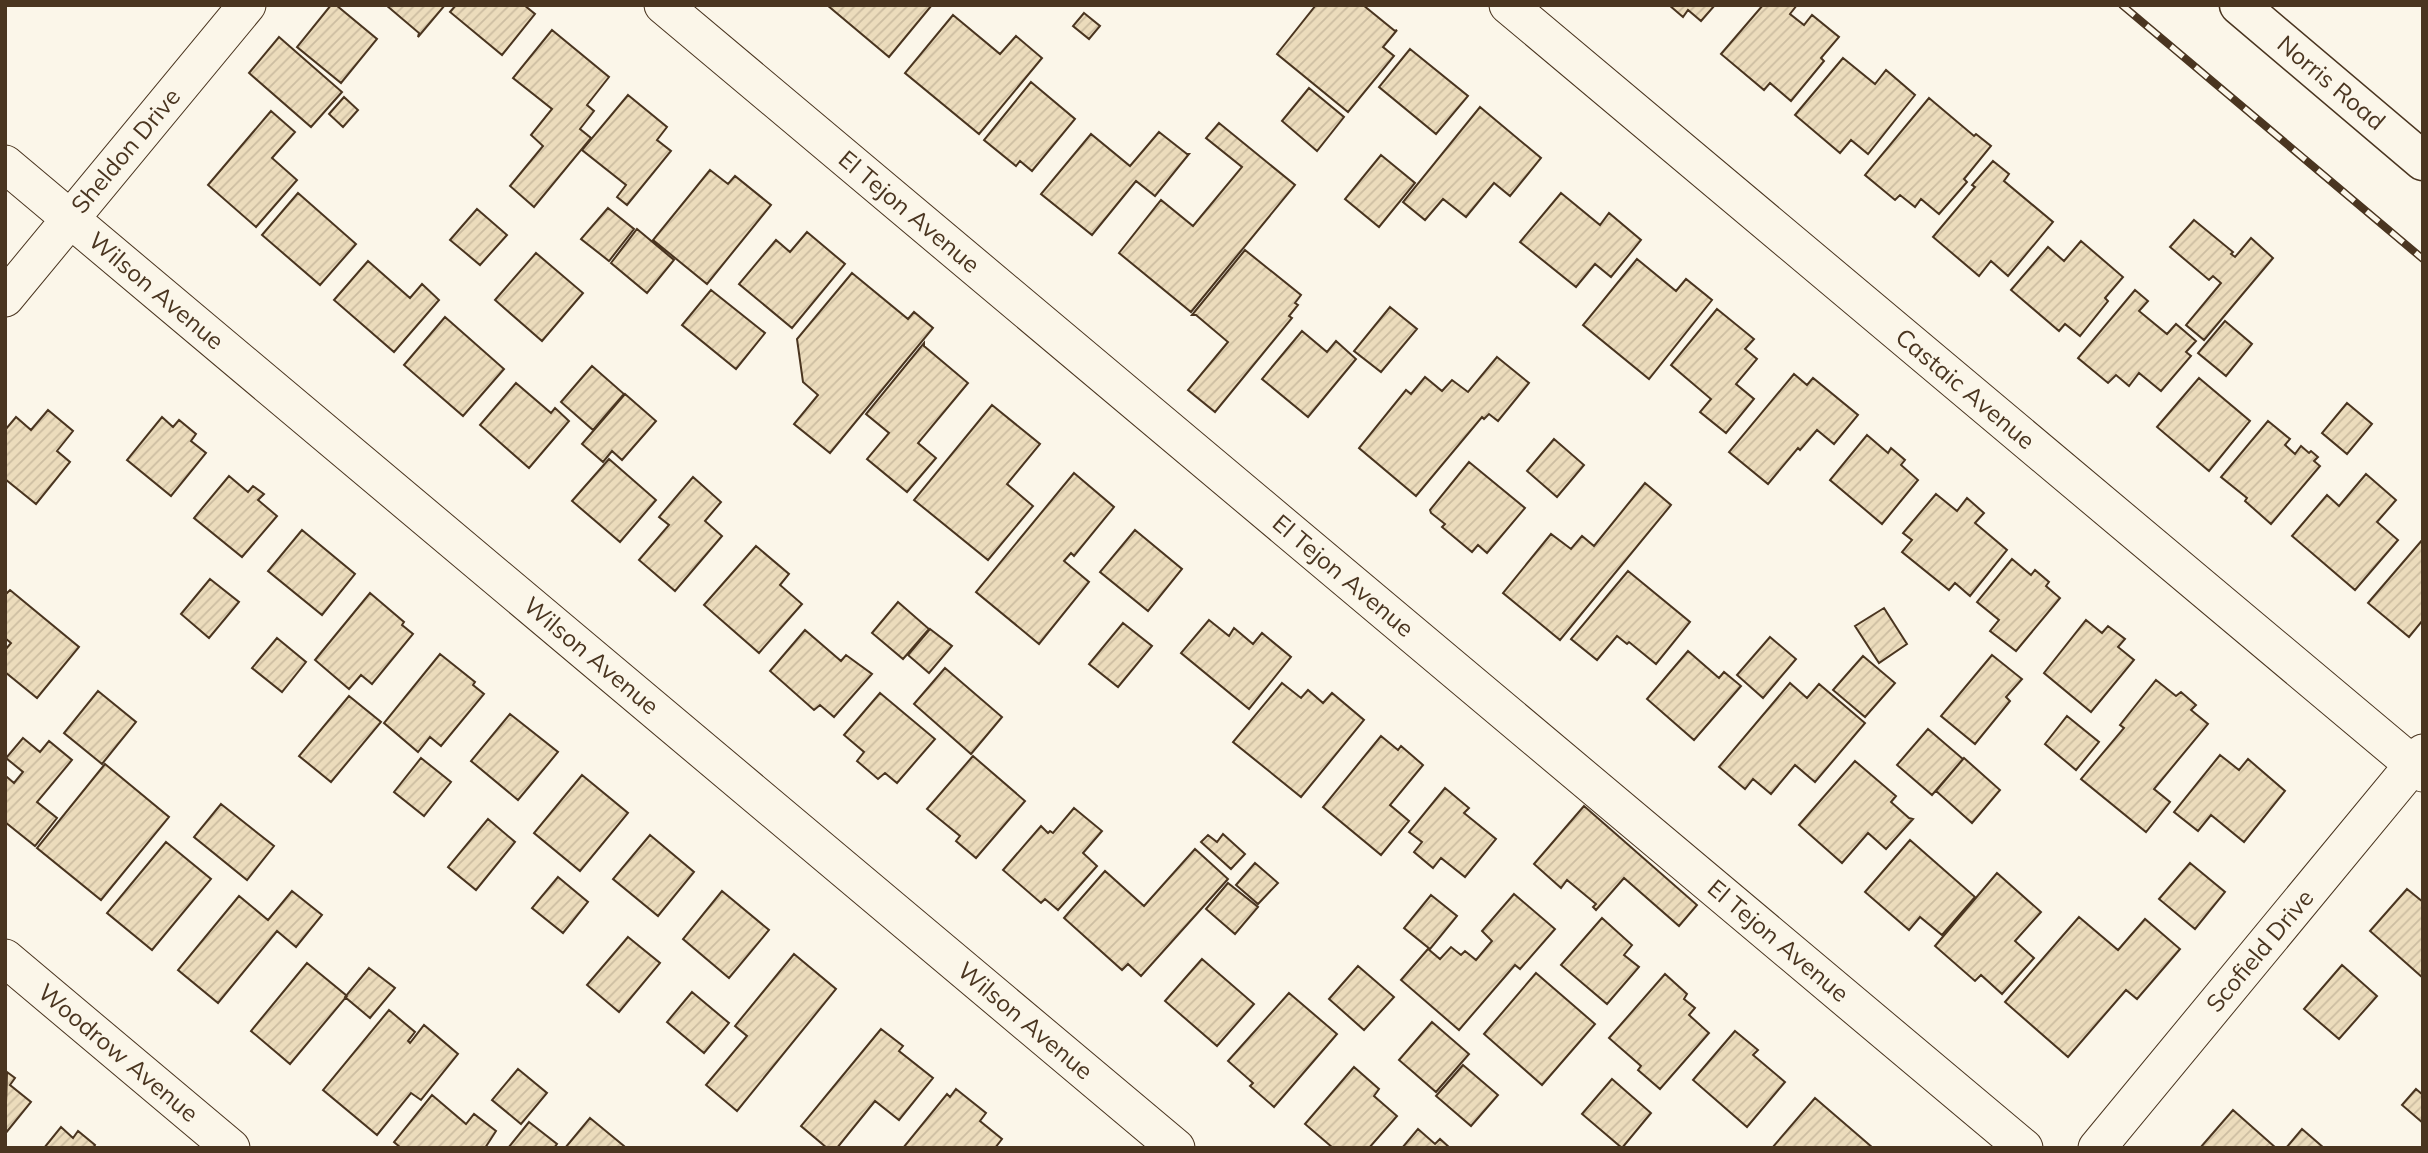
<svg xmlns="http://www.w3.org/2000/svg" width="2428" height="1153" font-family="Mulish,sans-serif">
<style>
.building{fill:url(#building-hatch);stroke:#4a3520;stroke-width:2}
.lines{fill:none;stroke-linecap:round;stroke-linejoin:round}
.street-casing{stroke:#4a3520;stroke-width:39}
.secondary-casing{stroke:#4a3520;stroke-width:41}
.street{stroke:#fbf6e9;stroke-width:37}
.secondary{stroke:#fbf6e9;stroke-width:38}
.rail-casing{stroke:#4a3520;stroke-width:8}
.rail{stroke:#fbf6e9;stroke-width:5;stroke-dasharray:16;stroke-linecap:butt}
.labels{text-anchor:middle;stroke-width:5;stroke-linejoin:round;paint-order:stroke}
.street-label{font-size:24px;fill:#4a3520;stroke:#fbf6e9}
</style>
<defs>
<pattern id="building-hatch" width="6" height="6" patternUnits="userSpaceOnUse" patternTransform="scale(1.75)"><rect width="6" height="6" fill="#ecdcbc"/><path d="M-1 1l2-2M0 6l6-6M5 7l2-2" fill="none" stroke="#ccbda1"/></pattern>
</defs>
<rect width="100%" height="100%" fill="#fbf6e9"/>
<path class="building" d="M 331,5 L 336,5 L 377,39 L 341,83 L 297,47 Z
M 386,5 L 445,5 L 418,37 L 419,33 Z
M 456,5 L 524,5 L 535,14 L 502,55 L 450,12 Z
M 827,5 L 932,5 L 889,57 Z
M 1316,5 L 1363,5 L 1395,31 L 1397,30 L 1383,47 L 1394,56 L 1348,112 L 1277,54 Z
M 1669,5 L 1715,5 L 1701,21 L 1688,10 L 1683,17 Z
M 1763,5 L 1797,5 L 1790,14 L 1804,25 L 1812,15 L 1839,37 L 1821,58 L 1824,61 L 1791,101 L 1770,83 L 1764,90 L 1721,54 Z
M 1084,13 L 1100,26 L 1089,39 L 1073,26 Z
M 953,15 L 1000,54 L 1016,36 L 1042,58 L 979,134 L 905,73 Z
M 552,30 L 609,77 L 587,105 L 594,111 L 580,129 L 591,138 L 534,207 L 510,186 L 543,146 L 531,135 L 552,109 L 513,78 Z
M 279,37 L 342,92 L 311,127 L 249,73 Z
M 1410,49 L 1468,96 L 1436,134 L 1379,87 Z
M 1843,58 L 1875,84 L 1886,70 L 1915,95 L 1868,154 L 1851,140 L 1840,153 L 1795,115 Z
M 1031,82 L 1075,119 L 1032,171 L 1020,161 L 1016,166 L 984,140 Z
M 1309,88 L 1344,117 L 1317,151 L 1282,121 Z
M 628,95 L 667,127 L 657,140 L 671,151 L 627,205 L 617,197 L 626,185 L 582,150 Z
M 344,97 L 358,110 L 343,127 L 329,114 Z
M 1929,98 L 1974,136 L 1976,134 L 1991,146 L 1964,179 L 1967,182 L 1939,214 L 1921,199 L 1915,207 L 1900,195 L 1895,200 L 1865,175 Z
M 1480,107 L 1541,158 L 1510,196 L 1494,183 L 1466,217 L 1443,199 L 1425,220 L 1403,202 Z
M 271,111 L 295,132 L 272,158 L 297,180 L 256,227 L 208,185 Z
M 1219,123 L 1295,185 L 1191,312 L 1119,253 L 1161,200 L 1193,226 L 1242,167 L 1206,138 Z
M 1159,132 L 1187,154 L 1189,154 L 1155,196 L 1136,181 L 1092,235 L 1041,194 L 1091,134 L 1130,166 Z
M 1381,155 L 1415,183 L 1379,227 L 1345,199 Z
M 1993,161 L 2009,174 L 2004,181 L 2053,222 L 2008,276 L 1991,261 L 1979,276 L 1933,237 L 1975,187 L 1972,185 Z
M 710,170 L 728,184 L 735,176 L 771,205 L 707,284 L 653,240 Z
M 298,193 L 356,244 L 320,285 L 262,235 Z
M 1561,193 L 1600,225 L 1609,213 L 1641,240 L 1611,277 L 1595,264 L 1576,287 L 1520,242 Z
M 608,208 L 634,229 L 609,261 L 581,239 Z
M 477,209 L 507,235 L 480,265 L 450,240 Z
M 2194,220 L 2233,252 L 2231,254 L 2235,257 L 2251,238 L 2273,258 L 2204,340 L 2186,325 L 2221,283 L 2213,276 L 2209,280 L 2170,247 Z
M 637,229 L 674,260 L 647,293 L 611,263 Z
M 807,232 L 845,264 L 792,328 L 739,284 L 776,240 L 790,252 Z
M 2081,241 L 2123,277 L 2105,298 L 2108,301 L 2080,336 L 2065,324 L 2059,331 L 2011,290 L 2048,247 L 2064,261 Z
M 1245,250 L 1301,295 L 1295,303 L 1298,305 L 1289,316 L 1292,318 L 1215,412 L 1188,390 L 1228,342 L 1196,315 L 1192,315 Z
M 536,253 L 583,293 L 542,341 L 495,300 Z
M 1637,259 L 1676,291 L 1686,279 L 1712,300 L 1649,379 L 1583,325 Z
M 368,261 L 410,298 L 422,284 L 439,300 L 394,352 L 334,300 Z
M 852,273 L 908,319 L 914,312 L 933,328 L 830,453 L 794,424 L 818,395 L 803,382 L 797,339 Z
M 711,290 L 765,333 L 736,369 L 682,325 Z
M 2135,290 L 2148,301 L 2139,311 L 2167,334 L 2176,324 L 2196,341 L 2186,352 L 2191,356 L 2161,391 L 2139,373 L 2129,386 L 2116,375 L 2108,383 L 2078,358 Z
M 1390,307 L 1417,329 L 1381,372 L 1354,351 Z
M 1717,309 L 1754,339 L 1745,349 L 1757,359 L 1736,384 L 1754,399 L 1726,433 L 1700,412 L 1711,399 L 1671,365 Z
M 445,317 L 504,369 L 463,416 L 404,365 Z
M 2225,321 L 2252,344 L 2226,376 L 2198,353 Z
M 1302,331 L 1327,352 L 1336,341 L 1356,359 L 1308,417 L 1262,379 Z
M 924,343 L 924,346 L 968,383 L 918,443 L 936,458 L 907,492 L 867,459 L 889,433 L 866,414 Z
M 1497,357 L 1529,383 L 1498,421 L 1489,414 L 1484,419 L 1482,417 L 1416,496 L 1359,448 L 1406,390 L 1411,394 L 1425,377 L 1442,391 L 1452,380 L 1468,392 Z
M 592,366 L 624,394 L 593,430 L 561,402 Z
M 1794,374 L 1807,385 L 1813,378 L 1858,415 L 1834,444 L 1817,430 L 1800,450 L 1798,448 L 1768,484 L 1729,452 Z
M 2199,378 L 2250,421 L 2209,471 L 2157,427 Z
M 516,383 L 551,413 L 555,408 L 569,421 L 529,468 L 480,425 Z
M 625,394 L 656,421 L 622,460 L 612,451 L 603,462 L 582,444 Z
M 2347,403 L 2372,424 L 2347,454 L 2322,433 Z
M 992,405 L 1040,444 L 1007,484 L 1033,506 L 988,560 L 914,500 Z
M 48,410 L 73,431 L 57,451 L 70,462 L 36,504 L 5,479 L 5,430 L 16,417 L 31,430 Z
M 162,417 L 173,427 L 179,420 L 196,434 L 191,441 L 206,453 L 171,496 L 127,460 Z
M 2268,421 L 2290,439 L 2285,445 L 2295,454 L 2301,446 L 2309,453 L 2311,451 L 2318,457 L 2314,461 L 2320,466 L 2271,524 L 2245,501 L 2247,498 L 2221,477 Z
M 1867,435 L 1888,453 L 1891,448 L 1905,460 L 1901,465 L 1918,480 L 1882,524 L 1830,480 Z
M 1554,439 L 1584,465 L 1557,497 L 1527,471 Z
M 609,459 L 656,500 L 620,542 L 572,501 Z
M 1469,462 L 1525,508 L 1487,553 L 1478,545 L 1472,552 L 1442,527 L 1445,524 L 1431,513 L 1430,510 Z
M 1074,473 L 1114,507 L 1074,556 L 1071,553 L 1064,561 L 1089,582 L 1039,644 L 976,592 Z
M 2366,474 L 2396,500 L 2377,522 L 2398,540 L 2355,590 L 2292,536 L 2327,495 L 2339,506 Z
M 229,476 L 248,492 L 253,486 L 264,494 L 258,500 L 277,516 L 242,557 L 194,518 Z
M 693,477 L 721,502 L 705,521 L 722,536 L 675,591 L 639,560 L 669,525 L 659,517 Z
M 1645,483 L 1671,505 L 1560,640 L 1503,593 L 1551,534 L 1571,549 L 1582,536 L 1594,546 Z
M 1936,494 L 1957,511 L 1967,498 L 1984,513 L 1975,523 L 2007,550 L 1970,596 L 1955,583 L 1949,590 L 1902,552 L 1912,540 L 1903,533 Z
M 302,530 L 355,574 L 322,615 L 268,571 Z
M 1135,530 L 1182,569 L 1148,611 L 1100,572 Z
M 2423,539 L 2423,620 L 2409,637 L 2368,603 Z
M 756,546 L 789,574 L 780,585 L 802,604 L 759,653 L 704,605 Z
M 2012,559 L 2031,575 L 2035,570 L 2049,582 L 2046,586 L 2060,598 L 2016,651 L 1990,631 L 1999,620 L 1977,602 Z
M 1628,571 L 1690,622 L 1656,664 L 1629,642 L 1627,644 L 1617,636 L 1597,660 L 1571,639 Z
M 210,579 L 239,602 L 209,638 L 181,614 Z
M 10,590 L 79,647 L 37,698 L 5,672 L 5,650 L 11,643 L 5,638 L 5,595 Z
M 370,593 L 404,622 L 402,625 L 413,634 L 372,684 L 361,675 L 349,689 L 315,660 Z
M 898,602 L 929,629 L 903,659 L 872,633 Z
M 1884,608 L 1907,644 L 1879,663 L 1855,626 Z
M 1209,620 L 1229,636 L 1234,628 L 1253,644 L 1262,633 L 1291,657 L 1249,709 L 1181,653 Z
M 2086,620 L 2102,633 L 2108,626 L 2125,639 L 2118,647 L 2134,660 L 2091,712 L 2044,673 Z
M 1123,623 L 1152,646 L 1118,687 L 1089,664 Z
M 930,629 L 952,646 L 929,673 L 908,655 Z
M 805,630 L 841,661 L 846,655 L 872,674 L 834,717 L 820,705 L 814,710 L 770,671 Z
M 1770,637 L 1796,659 L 1763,698 L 1737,675 Z
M 277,638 L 306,662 L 282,692 L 252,668 Z
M 1688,651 L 1719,678 L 1724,672 L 1741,686 L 1694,740 L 1647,699 Z
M 440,654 L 475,682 L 473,685 L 484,694 L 441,746 L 430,737 L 418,752 L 384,723 Z
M 1992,655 L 2022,679 L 2006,697 L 2010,701 L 1975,744 L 1941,716 Z
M 1863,656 L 1895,683 L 1865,717 L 1833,690 Z
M 945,668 L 1002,717 L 971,754 L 914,704 Z
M 2156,680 L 2176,696 L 2181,692 L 2196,705 L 2191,710 L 2208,724 L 2154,789 L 2170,802 L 2146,832 L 2081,779 L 2124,728 L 2120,725 Z
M 1282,683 L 1301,698 L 1308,690 L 1323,703 L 1332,693 L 1364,720 L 1301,797 L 1233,742 Z
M 1790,683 L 1807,698 L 1819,684 L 1865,723 L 1815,782 L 1795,765 L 1771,794 L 1753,779 L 1745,789 L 1719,767 Z
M 98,691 L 136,722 L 102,764 L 64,733 Z
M 880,693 L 935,739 L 897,783 L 885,773 L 878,779 L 857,761 L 864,752 L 844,735 Z
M 349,696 L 381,722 L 331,782 L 299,756 Z
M 510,714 L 558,752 L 518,800 L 471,761 Z
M 2067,716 L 2099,742 L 2076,770 L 2045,744 Z
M 1928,729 L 1963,759 L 1932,795 L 1897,765 Z
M 1381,736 L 1398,750 L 1401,746 L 1423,765 L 1390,805 L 1409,821 L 1381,855 L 1323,807 Z
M 23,738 L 40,752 L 49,741 L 72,760 L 37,802 L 57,818 L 35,846 L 5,822 L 5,779 L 7,777 L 14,783 L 23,772 L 6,758 Z
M 2220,755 L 2239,770 L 2248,759 L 2285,791 L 2244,842 L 2211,815 L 2198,831 L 2174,812 Z
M 973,756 L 1025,801 L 976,858 L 956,841 L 960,836 L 927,809 Z
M 421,758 L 451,782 L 424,816 L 394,792 Z
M 1964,758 L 2000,790 L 1972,823 L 1936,791 Z
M 1855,761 L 1896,796 L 1891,802 L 1909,818 L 1913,819 L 1886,849 L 1868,833 L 1842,863 L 1799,825 Z
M 105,764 L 169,817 L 101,900 L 37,848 Z
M 582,775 L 628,813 L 580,871 L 534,833 Z
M 1445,788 L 1469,808 L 1464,813 L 1496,839 L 1465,877 L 1441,858 L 1433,868 L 1414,852 L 1422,842 L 1409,832 Z
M 221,804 L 274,846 L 247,880 L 194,837 Z
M 1584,806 L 1697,905 L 1679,926 L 1624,878 L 1596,910 L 1593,907 L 1596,904 L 1567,880 L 1561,888 L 1534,864 Z
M 1074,808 L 1102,831 L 1083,853 L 1097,866 L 1058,910 L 1045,899 L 1041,903 L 1003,870 L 1041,826 L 1048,833 L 1050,831 L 1053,833 Z
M 488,819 L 515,842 L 476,890 L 448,867 Z
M 1223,834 L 1245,854 L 1231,869 L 1201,842 L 1208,835 L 1217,842 Z
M 650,835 L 694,872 L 658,916 L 613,879 Z
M 1910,840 L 1975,897 L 1942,935 L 1920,917 L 1909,930 L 1865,892 Z
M 166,842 L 211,879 L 152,950 L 107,913 Z
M 1195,849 L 1228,879 L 1141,976 L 1128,964 L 1122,970 L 1064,918 L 1105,871 L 1144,906 Z
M 1255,863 L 1278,883 L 1258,904 L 1236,885 Z
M 2190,863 L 2225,892 L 2195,929 L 2159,899 Z
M 1997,873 L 2041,912 L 2015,941 L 2034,958 L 2002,994 L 1981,975 L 1975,981 L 1935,946 Z
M 558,877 L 588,902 L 563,933 L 532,908 Z
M 1228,883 L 1258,907 L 1235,934 L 1206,909 Z
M 2407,889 L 2423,902 L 2423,978 L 2370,931 Z
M 292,891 L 322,915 L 296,947 L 277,931 L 218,1003 L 178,970 L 239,896 L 268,920 Z
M 722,891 L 769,930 L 729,978 L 683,939 Z
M 1514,894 L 1555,929 L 1520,969 L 1515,965 L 1459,1030 L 1401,980 L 1428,949 L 1440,959 L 1451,947 L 1461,955 L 1465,951 L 1476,960 L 1492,941 L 1482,931 Z
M 1431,895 L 1457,916 L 1430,949 L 1404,928 Z
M 2079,917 L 2118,950 L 2145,919 L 2180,949 L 2137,999 L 2126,990 L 2068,1057 L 2005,1002 Z
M 1602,918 L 1632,945 L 1624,955 L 1639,967 L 1607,1004 L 1561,965 Z
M 628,937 L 660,963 L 619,1012 L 587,985 Z
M 794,954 L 836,989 L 737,1111 L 706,1085 L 747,1036 L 735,1026 Z
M 1202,959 L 1254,1004 L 1217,1046 L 1165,1001 Z
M 307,963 L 347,996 L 290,1064 L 251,1031 Z
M 2342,965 L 2377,996 L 2339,1039 L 2304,1009 Z
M 1358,966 L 1394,997 L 1364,1030 L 1329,999 Z
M 369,968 L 395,988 L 370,1018 L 345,997 Z
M 1536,973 L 1595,1024 L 1542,1085 L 1484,1034 Z
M 1665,974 L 1687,994 L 1684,999 L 1695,1008 L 1689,1015 L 1709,1033 L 1660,1089 L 1638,1070 L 1641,1066 L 1609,1038 Z
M 692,992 L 729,1023 L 704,1053 L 667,1022 Z
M 1289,993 L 1337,1034 L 1274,1107 L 1250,1086 L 1253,1083 L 1228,1061 Z
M 389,1010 L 415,1032 L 408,1041 L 410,1043 L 424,1025 L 458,1054 L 421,1100 L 411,1093 L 377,1135 L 323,1090 Z
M 1432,1022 L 1469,1054 L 1436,1092 L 1399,1060 Z
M 881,1029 L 903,1046 L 899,1051 L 933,1078 L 899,1120 L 875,1101 L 837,1148 L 827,1148 L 801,1126 Z
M 1735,1031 L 1758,1050 L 1753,1055 L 1785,1082 L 1747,1127 L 1693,1080 Z
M 1463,1065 L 1498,1095 L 1471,1126 L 1436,1096 Z
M 1354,1067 L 1379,1089 L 1374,1096 L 1397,1116 L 1369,1148 L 1333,1148 L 1305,1124 Z
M 518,1069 L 547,1093 L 521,1124 L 492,1100 Z
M 7,1072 L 15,1078 L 10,1085 L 31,1102 L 5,1134 Z
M 1612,1079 L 1651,1113 L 1622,1148 L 1582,1114 Z
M 956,1089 L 986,1113 L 980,1121 L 1002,1139 L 995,1148 L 903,1148 L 947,1094 L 950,1097 Z
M 2416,1089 L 2423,1095 L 2423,1123 L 2402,1105 Z
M 432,1095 L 466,1124 L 474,1114 L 496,1131 L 485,1148 L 401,1148 L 394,1142 Z
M 1815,1098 L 1873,1148 L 1772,1148 Z
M 2233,1110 L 2276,1148 L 2200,1148 Z
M 590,1118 L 624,1146 L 623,1148 L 565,1148 Z
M 529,1122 L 557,1144 L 554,1148 L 508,1148 Z
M 61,1127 L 73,1138 L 78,1131 L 95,1145 L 93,1148 L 44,1148 Z
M 1418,1129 L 1435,1144 L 1440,1139 L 1450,1148 L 1402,1148 Z
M 2302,1129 L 2324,1148 L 2286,1148 Z"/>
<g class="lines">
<g class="street-casing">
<path id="street" d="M 663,5 L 2024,1148
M 1508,5 L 2423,773
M 5,164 L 1176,1148
M 5,298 L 247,5
M 5,958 L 231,1148
M 2097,1148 L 2423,753"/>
</g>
<g class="secondary-casing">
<path id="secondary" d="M 2239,5 L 2423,161"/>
</g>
<use href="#street" class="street"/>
<use href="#secondary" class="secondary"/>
<g class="rail-casing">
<path id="rail" d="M 2122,5 L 2423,259"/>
</g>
<use href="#rail" class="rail"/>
</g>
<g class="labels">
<g class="street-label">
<text transform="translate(2331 83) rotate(40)" y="8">Norris Road</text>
<text transform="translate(126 151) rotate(-50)" y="8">Sheldon Drive</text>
<text transform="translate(909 212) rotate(40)" y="8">El Tejon Avenue</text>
<text transform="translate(156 291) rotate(40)" y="8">Wilson Avenue</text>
<text transform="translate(1965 389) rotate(40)" y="8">Castaic Avenue</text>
<text transform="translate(1343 576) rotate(40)" y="8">El Tejon Avenue</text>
<text transform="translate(591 656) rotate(40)" y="8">Wilson Avenue</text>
<text transform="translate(1778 941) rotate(40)" y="8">El Tejon Avenue</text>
<text transform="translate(2260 951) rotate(-50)" y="8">Scofield Drive</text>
<text transform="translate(1025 1021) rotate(40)" y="8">Wilson Avenue</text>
<text transform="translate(118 1053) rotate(40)" y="8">Woodrow Avenue</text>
</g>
</g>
<rect width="2428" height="1153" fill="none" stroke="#4a3520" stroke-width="14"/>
</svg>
